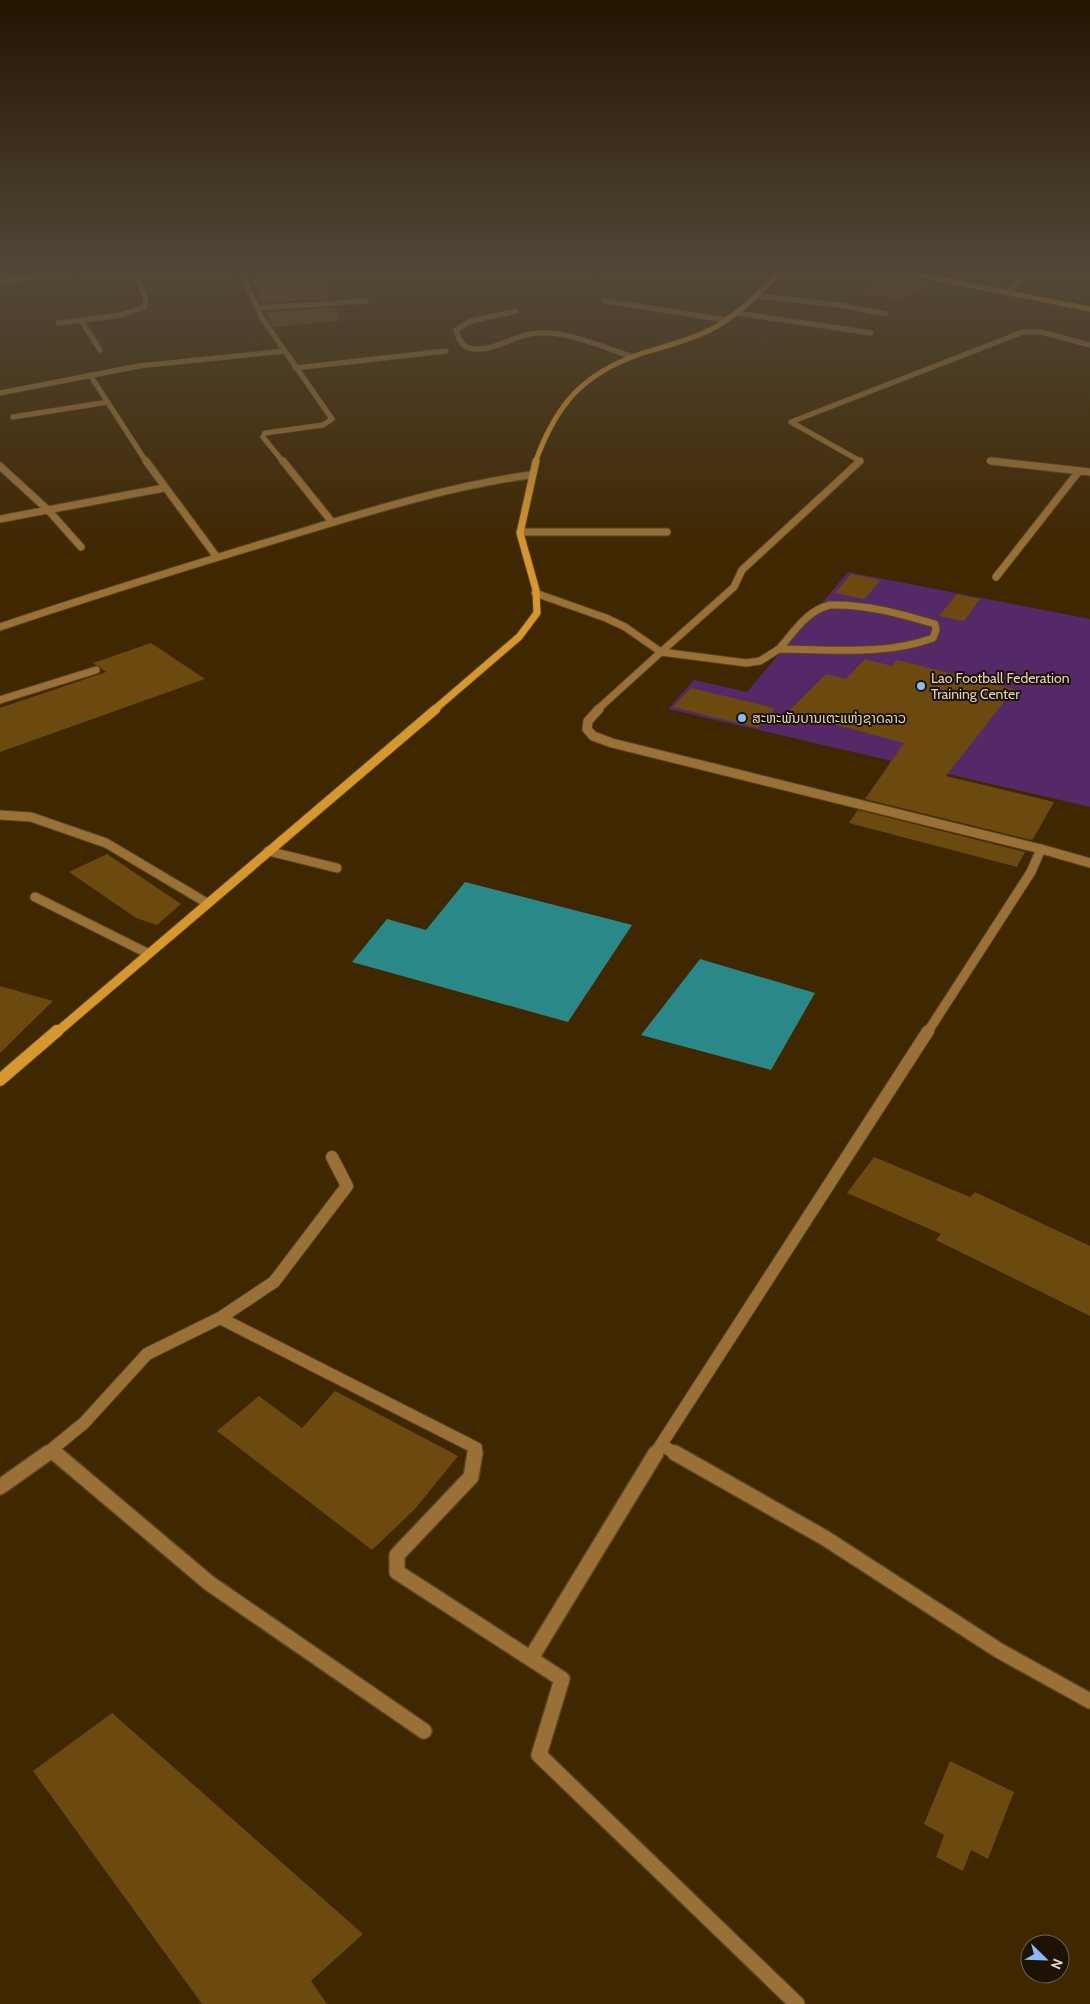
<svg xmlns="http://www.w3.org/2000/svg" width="1090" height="2004" font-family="Cabin,'Noto Sans Lao',sans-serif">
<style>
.green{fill:#552967}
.water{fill:#2b8888}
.building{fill:#6c4a0f}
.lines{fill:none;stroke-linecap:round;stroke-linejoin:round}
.lane-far4-casing{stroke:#59431f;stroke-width:6}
.lane-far3-casing{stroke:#59431f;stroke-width:9}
.lane-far2-casing{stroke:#59431f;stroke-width:11}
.lane-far1-casing{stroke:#59431f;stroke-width:14}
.lane-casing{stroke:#59431f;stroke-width:18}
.street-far4-casing{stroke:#59431f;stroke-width:6}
.street-far3-casing{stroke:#59431f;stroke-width:9}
.street-far2-casing{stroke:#59431f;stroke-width:11}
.street-far1-casing{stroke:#59431f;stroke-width:14}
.street-casing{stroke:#59431f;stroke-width:18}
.secondary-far3-casing{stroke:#59431f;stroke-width:6}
.secondary-far2-casing{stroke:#59431f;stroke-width:9}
.secondary-far1-casing{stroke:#59431f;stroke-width:11}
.secondary-casing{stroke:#59431f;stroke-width:14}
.lane-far4{stroke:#997137;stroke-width:5}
.lane-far3{stroke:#997137;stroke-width:7}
.lane-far2{stroke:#997137;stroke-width:9}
.lane-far1{stroke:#997137;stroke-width:12}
.lane{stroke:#997137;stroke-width:15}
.street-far4{stroke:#997137;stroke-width:5}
.street-far3{stroke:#997137;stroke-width:7}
.street-far2{stroke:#997137;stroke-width:9}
.street-far1{stroke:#997137;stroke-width:12}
.street{stroke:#997137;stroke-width:15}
.secondary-far3{stroke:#d6972f;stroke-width:5}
.secondary-far2{stroke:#d6972f;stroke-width:7}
.secondary-far1{stroke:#d6972f;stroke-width:9}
.secondary{stroke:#d6972f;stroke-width:12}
.poi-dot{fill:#88bafc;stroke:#1d1304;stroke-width:2}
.labels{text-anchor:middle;stroke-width:4;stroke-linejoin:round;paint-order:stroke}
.far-poi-label{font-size:14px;fill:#e2d3bf;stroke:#1d1304;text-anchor:start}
</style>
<rect width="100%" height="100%" fill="#3f2700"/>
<path class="green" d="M 848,572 L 1090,619 L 1090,807 L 668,709 L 694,680 L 747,692 Z"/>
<path class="water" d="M 465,882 L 632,925 L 568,1022 L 352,962 L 387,919 L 426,930 Z
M 700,959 L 815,993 L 771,1070 L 641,1035 Z"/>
<path class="building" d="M 297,273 L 320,273 L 331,299 L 262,303 L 252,275 Z
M 898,274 L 930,282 L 901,299 L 862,292 Z
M 335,307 L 341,321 L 273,327 L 266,312 Z
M 851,574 L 880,580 L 865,599 L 835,593 Z
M 957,594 L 980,599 L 964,621 L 939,616 Z
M 151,643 L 205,679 L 0,752 L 0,708 L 106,672 L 93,663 Z
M 865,659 L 892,666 L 897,660 L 1014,689 L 946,776 L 1054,802 L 1033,839 L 1031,840 L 865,799 L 904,743 L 788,712 L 826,674 L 846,679 Z
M 691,688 L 775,708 L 758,728 L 673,707 Z
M 858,810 L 1025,852 L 1017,867 L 849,823 Z
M 107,854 L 181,904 L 157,925 L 136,918 L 69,872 Z
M 0,986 L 53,1001 L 0,1053 Z
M 874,1157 L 970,1197 L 975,1192 L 1090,1246 L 1090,1316 L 936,1240 L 941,1234 L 847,1193 Z
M 335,1391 L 458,1456 L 415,1509 L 372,1550 L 217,1431 L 259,1396 L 302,1428 Z
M 112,1713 L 363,1934 L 311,1981 L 327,2004 L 202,2004 L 33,1771 Z
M 950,1761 L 1014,1792 L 988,1859 L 971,1850 L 963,1871 L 936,1857 L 944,1835 L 924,1824 Z"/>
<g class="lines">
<g class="lane-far4-casing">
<path id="lane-far4" d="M 1008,292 L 1029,273
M 257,308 L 366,301
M 516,311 L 471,321 L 456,330 C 458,337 461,346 469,348 C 492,354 514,334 537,333 C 569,331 601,347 631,356"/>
</g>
<g class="lane-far3-casing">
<path id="lane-far3" d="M 830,605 C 866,604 901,614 935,624 L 936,630 L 933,638 C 885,656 829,649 779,649 C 795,631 806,611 830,605 Z
M 597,710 L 661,652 L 746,663 L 760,661 L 779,649"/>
</g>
<g class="lane-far2-casing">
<path id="lane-far2" d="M 599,709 L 588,721 L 587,729 L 593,736 L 612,743 L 1041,849
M 35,897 L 147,953"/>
</g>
<g class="lane-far1-casing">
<path id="lane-far1" d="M 52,1450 L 57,1454"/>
</g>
<g class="lane-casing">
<path id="lane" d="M 55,1453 L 209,1583 L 424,1731"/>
</g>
<g class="street-far4-casing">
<path id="street-far4" d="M 241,273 L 262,318 L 332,419 L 323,425 L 265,433 L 263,437 L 284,463
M 589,274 L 592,273
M 0,281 L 75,273
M 758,296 L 839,305 L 886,314
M 605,301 L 726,320
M 737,313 L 871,333
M 81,320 L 100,350
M 58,323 L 121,315 L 145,307 L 146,299 L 135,273
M 295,368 L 446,351
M 90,375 L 147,463
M 0,393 L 139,366 L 285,351
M 13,417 L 108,402
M 989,461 L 1003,463
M 858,463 L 860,461 L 791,422 L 1023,332 L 1041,332 L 1090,345"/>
</g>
<g class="street-far3-casing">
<path id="street-far3" d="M 146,461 L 216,556
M 283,461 L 332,522
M 991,461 L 1090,472
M 0,466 L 48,510 L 81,547
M 0,519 L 164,488
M 520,532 L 667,532
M 996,577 L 1079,471
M 535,593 L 606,618 L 625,627 L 661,652 L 734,587 L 742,570 L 860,461
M 0,627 C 92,596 185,567 278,539 C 361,514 443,487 530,475
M 0,700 L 96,670"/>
</g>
<g class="street-far2-casing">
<path id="street-far2" d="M 0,815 L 31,817 L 106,843 L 207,903
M 268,851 L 337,868
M 927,1033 L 1031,872 L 1041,849 L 1090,863"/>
</g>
<g class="street-far1-casing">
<path id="street-far1" d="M 220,1318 L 476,1448 L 475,1454
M 661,1445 L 677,1454
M 46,1454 L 84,1423 L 147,1354 L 220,1318 L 274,1282 L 347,1186 L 332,1157
M 655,1454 L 928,1031"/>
</g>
<g class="street-casing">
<path id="street" d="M 475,1453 L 471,1477 L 397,1555 L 397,1572 L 562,1679 L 539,1755 L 797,2004
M 675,1453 L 825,1538 L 998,1650 L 1090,1701
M 0,1487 L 48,1453
M 531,1658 L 656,1453"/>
</g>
<g class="secondary-far3-casing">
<path id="secondary-far3" d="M 909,273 L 1090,309
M 535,463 C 556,404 583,373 643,353 C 665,346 687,341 708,331 C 736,317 758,295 779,273"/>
</g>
<g class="secondary-far2-casing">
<path id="secondary-far2" d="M 434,710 L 519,637 L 537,613 L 536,590 L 520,533 L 536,461"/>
</g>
<g class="secondary-far1-casing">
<path id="secondary-far1" d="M 56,1033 L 436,709"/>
</g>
<g class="secondary-casing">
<path id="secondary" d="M 0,1080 L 57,1031"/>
</g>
<use href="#lane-far4" class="lane-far4"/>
<use href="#lane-far3" class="lane-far3"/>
<use href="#lane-far2" class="lane-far2"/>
<use href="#lane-far1" class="lane-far1"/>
<use href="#lane" class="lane"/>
<use href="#street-far4" class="street-far4"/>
<use href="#street-far3" class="street-far3"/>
<use href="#street-far2" class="street-far2"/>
<use href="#street-far1" class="street-far1"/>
<use href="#street" class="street"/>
<use href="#secondary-far3" class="secondary-far3"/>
<use href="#secondary-far2" class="secondary-far2"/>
<use href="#secondary-far1" class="secondary-far1"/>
<use href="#secondary" class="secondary"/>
</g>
<linearGradient id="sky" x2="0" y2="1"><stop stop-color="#231500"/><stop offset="0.49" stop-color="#524737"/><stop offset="1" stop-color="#524737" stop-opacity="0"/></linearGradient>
<rect width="1090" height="553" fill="url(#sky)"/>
<g class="poi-dot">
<circle cx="921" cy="686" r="5"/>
<circle cx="742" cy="718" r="5"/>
</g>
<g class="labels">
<g class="far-poi-label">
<text x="931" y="683">Lao Football Federation<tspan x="931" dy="16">Training Center</tspan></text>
<text x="752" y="723">ສະຫະພັນບານເຕະແຫ່ງຊາດລາວ</text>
</g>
</g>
<g transform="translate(1045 1959) rotate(113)"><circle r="24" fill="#1d1304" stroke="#6c604f"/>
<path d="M0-4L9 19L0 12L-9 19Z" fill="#88bafc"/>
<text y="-8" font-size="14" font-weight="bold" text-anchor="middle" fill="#e2d3bf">N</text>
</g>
</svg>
